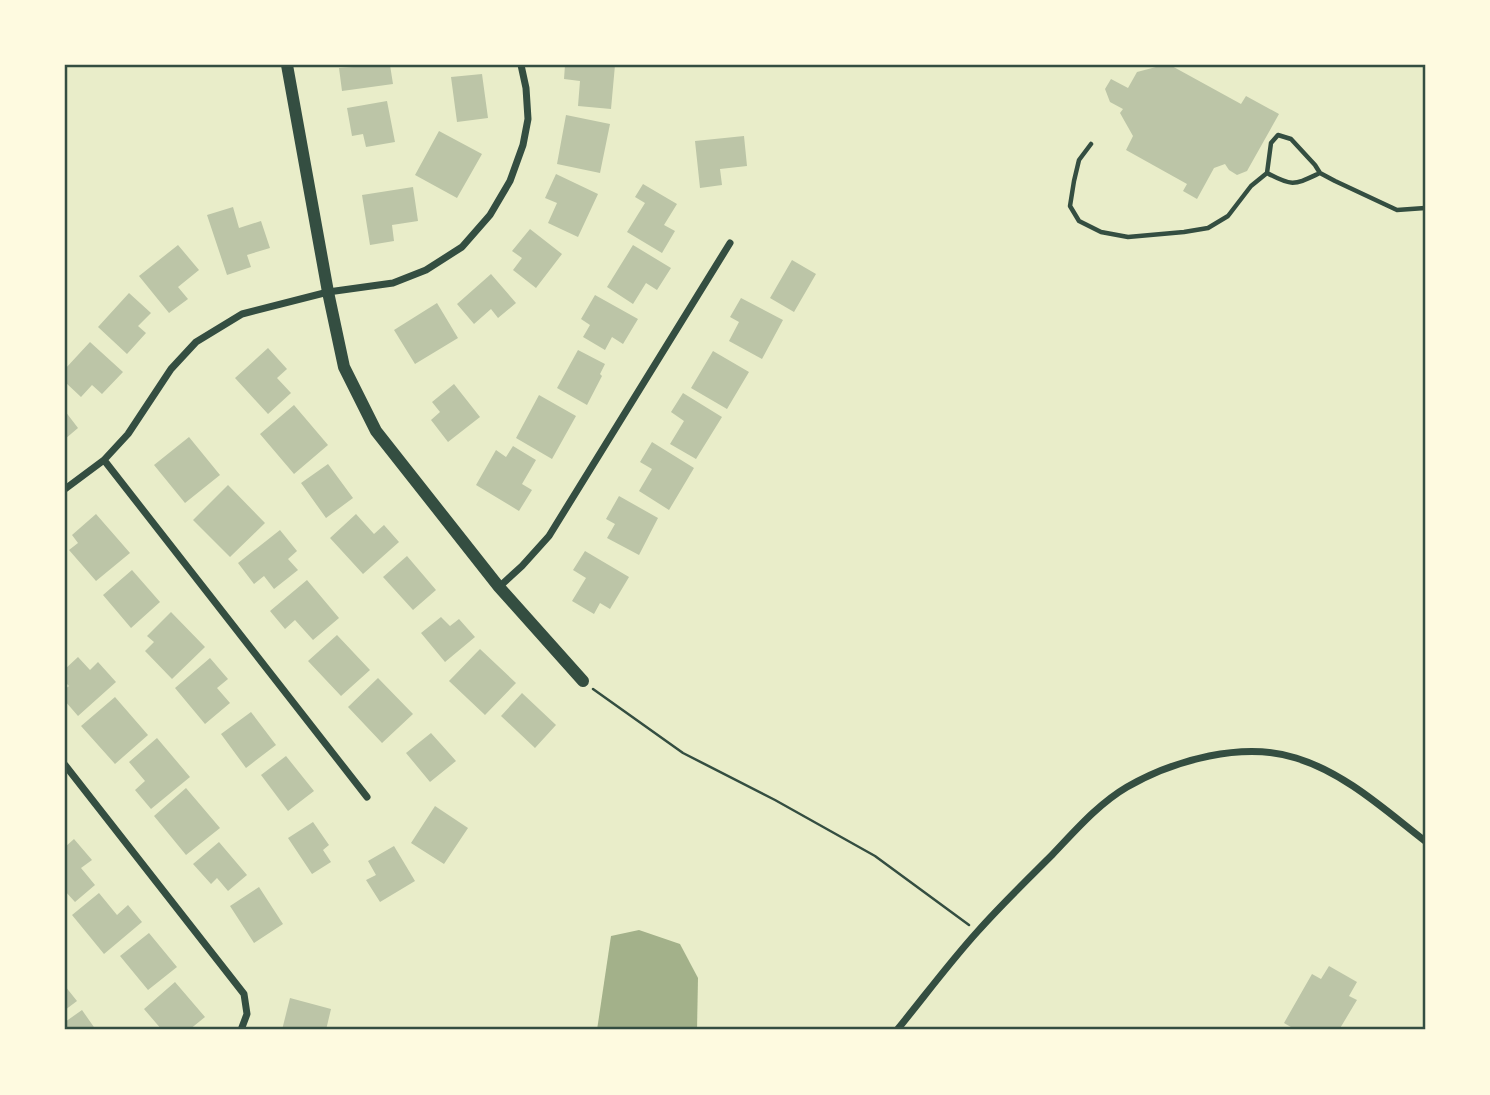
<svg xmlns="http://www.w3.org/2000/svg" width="1490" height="1095" font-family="Georgia,serif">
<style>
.water{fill:#a3b18a}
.building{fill:#bcc5a7}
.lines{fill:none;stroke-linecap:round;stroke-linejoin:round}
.path{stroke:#344e41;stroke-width:2.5}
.service{stroke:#344e41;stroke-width:4.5}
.minor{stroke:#344e41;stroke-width:7}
.tertiary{stroke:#344e41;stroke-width:12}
.neatline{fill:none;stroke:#344e41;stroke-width:2.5}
</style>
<rect width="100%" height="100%" fill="#e9edc9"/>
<path class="water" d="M 639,930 L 680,944 L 698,978 L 697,1030 L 597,1030 L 611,936 Z"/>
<path class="building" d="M 353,65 L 390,65 L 393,84 L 342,91 L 339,68 L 353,67 Z
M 565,65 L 615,65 L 611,109 L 578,106 L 580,81 L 564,79 Z
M 1157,65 L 1170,65 L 1241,104 L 1246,96 L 1279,114 L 1247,171 L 1237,175 L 1229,170 L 1225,164 L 1214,168 L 1197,199 L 1183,191 L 1187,184 L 1126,150 L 1133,136 L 1120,113 L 1123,109 L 1110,102 L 1105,89 L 1111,79 L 1128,88 L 1137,72 L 1156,67 Z
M 482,74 L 488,118 L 457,122 L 451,77 Z
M 387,101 L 395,142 L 366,147 L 363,134 L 352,136 L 347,108 Z
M 566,115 L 610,124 L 600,173 L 557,164 Z
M 439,131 L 482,154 L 457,198 L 415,175 Z
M 744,136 L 747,166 L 720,169 L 722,185 L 700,188 L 695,141 Z
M 556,174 L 598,194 L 578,237 L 548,223 L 557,203 L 545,198 Z
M 643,184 L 677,204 L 664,225 L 675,231 L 662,253 L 627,232 L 645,203 L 635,197 Z
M 413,187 L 418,221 L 392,225 L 394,241 L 370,245 L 362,195 Z
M 233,207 L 239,228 L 261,221 L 270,248 L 247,255 L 251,267 L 227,275 L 207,215 Z
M 530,229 L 562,254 L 536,288 L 513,270 L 522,258 L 512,251 Z
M 178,245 L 199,270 L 178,287 L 188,299 L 169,313 L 139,276 Z
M 633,245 L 671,268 L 657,290 L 646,283 L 633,304 L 607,287 Z
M 792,260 L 816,274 L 794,312 L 770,298 Z
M 491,274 L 516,303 L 498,318 L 491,309 L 474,324 L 457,304 Z
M 129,293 L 151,313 L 138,326 L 146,333 L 127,354 L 98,327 Z
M 595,295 L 638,319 L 623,344 L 612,337 L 605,350 L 583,337 L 590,325 L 581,319 Z
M 741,298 L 783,320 L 762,359 L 729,341 L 739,322 L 730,317 Z
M 437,303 L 458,338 L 415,364 L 394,330 Z
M 90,342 L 123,372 L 102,394 L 92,385 L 81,397 L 65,382 L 65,369 Z
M 268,348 L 287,369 L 277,378 L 291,393 L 268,414 L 235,378 Z
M 578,350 L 605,364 L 600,374 L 602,376 L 587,405 L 557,388 Z
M 713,351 L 749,372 L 727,409 L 691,388 Z
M 454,384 L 480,417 L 448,442 L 431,420 L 440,412 L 432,402 Z
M 683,393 L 722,417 L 696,459 L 670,444 L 684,421 L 671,412 Z
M 539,395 L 576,416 L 552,459 L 516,438 Z
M 294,405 L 328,445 L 294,474 L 260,434 Z
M 65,411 L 78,428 L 65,439 Z
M 189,437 L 220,475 L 185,503 L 154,465 Z
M 652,442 L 694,468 L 669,510 L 639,491 L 652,469 L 640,462 Z
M 513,446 L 536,460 L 522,484 L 532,490 L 519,511 L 476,485 L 496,450 L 506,457 Z
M 328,464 L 353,498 L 326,518 L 301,483 Z
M 228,485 L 265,523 L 230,557 L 193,520 Z
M 619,496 L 658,518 L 639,555 L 607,538 L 615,524 L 606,519 Z
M 96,514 L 130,553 L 96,581 L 69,550 L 78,543 L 72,535 Z
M 356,514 L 374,534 L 384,525 L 399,542 L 363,574 L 330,538 Z
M 280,530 L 297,551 L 288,559 L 298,570 L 274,589 L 264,576 L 254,584 L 238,563 Z
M 585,551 L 629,577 L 610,609 L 600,603 L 594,614 L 572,601 L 586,578 L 573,570 Z
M 407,556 L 436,590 L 413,610 L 383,577 Z
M 132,570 L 160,602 L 131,628 L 103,595 Z
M 307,580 L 339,618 L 313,640 L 295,620 L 285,629 L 270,611 Z
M 171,612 L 205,647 L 172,679 L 145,651 L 154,642 L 147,636 Z
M 441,617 L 450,626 L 459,619 L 475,637 L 445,662 L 421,633 Z
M 337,635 L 370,670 L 341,696 L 308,661 Z
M 480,649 L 516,683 L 485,715 L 449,681 Z
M 78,657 L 90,670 L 98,662 L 116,682 L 78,716 L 65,701 L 65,689 L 69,686 L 65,682 L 65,669 Z
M 210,658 L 228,679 L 217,688 L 230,703 L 205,724 L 175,688 Z
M 378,678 L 413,714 L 382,743 L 348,707 Z
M 522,693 L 556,725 L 535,748 L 501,716 Z
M 115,697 L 148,735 L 115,764 L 81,726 Z
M 251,712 L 276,745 L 246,768 L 221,734 Z
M 431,733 L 456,761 L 430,782 L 406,753 Z
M 157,738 L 190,777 L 151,809 L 135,790 L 145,781 L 129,762 Z
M 286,756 L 314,791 L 288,811 L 261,775 Z
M 186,788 L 220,828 L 186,855 L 154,816 Z
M 435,806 L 468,828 L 444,864 L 411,843 Z
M 313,822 L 329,845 L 323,850 L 331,862 L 312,874 L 288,838 Z
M 74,839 L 92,860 L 81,868 L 95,885 L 75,902 L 65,891 L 65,847 Z
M 219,842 L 247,875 L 228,891 L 217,878 L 211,884 L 193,864 Z
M 394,846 L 415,881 L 380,902 L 366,880 L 376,875 L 368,861 Z
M 259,887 L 283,924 L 254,943 L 230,906 Z
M 99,893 L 117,915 L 128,905 L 142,922 L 104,954 L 72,915 Z
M 149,933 L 177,967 L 148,990 L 120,956 Z
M 1329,966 L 1357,982 L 1349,996 L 1357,1000 L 1339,1030 L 1296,1030 L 1284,1023 L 1312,974 L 1321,979 Z
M 175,982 L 205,1017 L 189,1030 L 162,1030 L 144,1009 Z
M 65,986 L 77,1001 L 65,1010 Z
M 290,998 L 331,1009 L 326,1030 L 282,1030 Z
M 82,1010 L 96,1030 L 65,1030 L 65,1022 Z"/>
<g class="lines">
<path class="path" d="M 593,689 L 683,753 L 775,800 L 875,856 L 969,925"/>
<path class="service" d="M 1091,144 L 1079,160 L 1074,181 L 1070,206 L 1079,221 L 1101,232 L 1128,237 L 1184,232 L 1208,228 L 1228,216 L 1251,186 L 1267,173 L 1271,143 L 1278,135 L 1291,139 L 1315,165 L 1320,173 L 1335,181 L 1397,210 L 1425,208
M 1267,173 C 1293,187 1294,185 1320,173"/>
<path class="minor" d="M 104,460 L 367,797
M 65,489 L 104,460 L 128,434 L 171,369 L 196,342 L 242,314 L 328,292 L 393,283 L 426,270 L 462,247 L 490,215 L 510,181 L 523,145 L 528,119 L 526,88 L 521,65
M 499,587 L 522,566 L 549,536 L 730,243
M 65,765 L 244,994 L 247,1014 L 241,1030
M 897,1030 C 924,997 949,963 978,931 C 1001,905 1027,880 1052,855 C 1075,831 1098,804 1127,787 C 1174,760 1243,741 1296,758 C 1345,773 1385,810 1425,841"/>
<path class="tertiary" d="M 287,65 L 328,292 L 344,367 L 376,431 L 499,587 L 583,681"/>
</g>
<rect width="1490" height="1095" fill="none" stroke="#fefae0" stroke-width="133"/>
<rect x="66" y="66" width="1358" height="962" class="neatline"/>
</svg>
